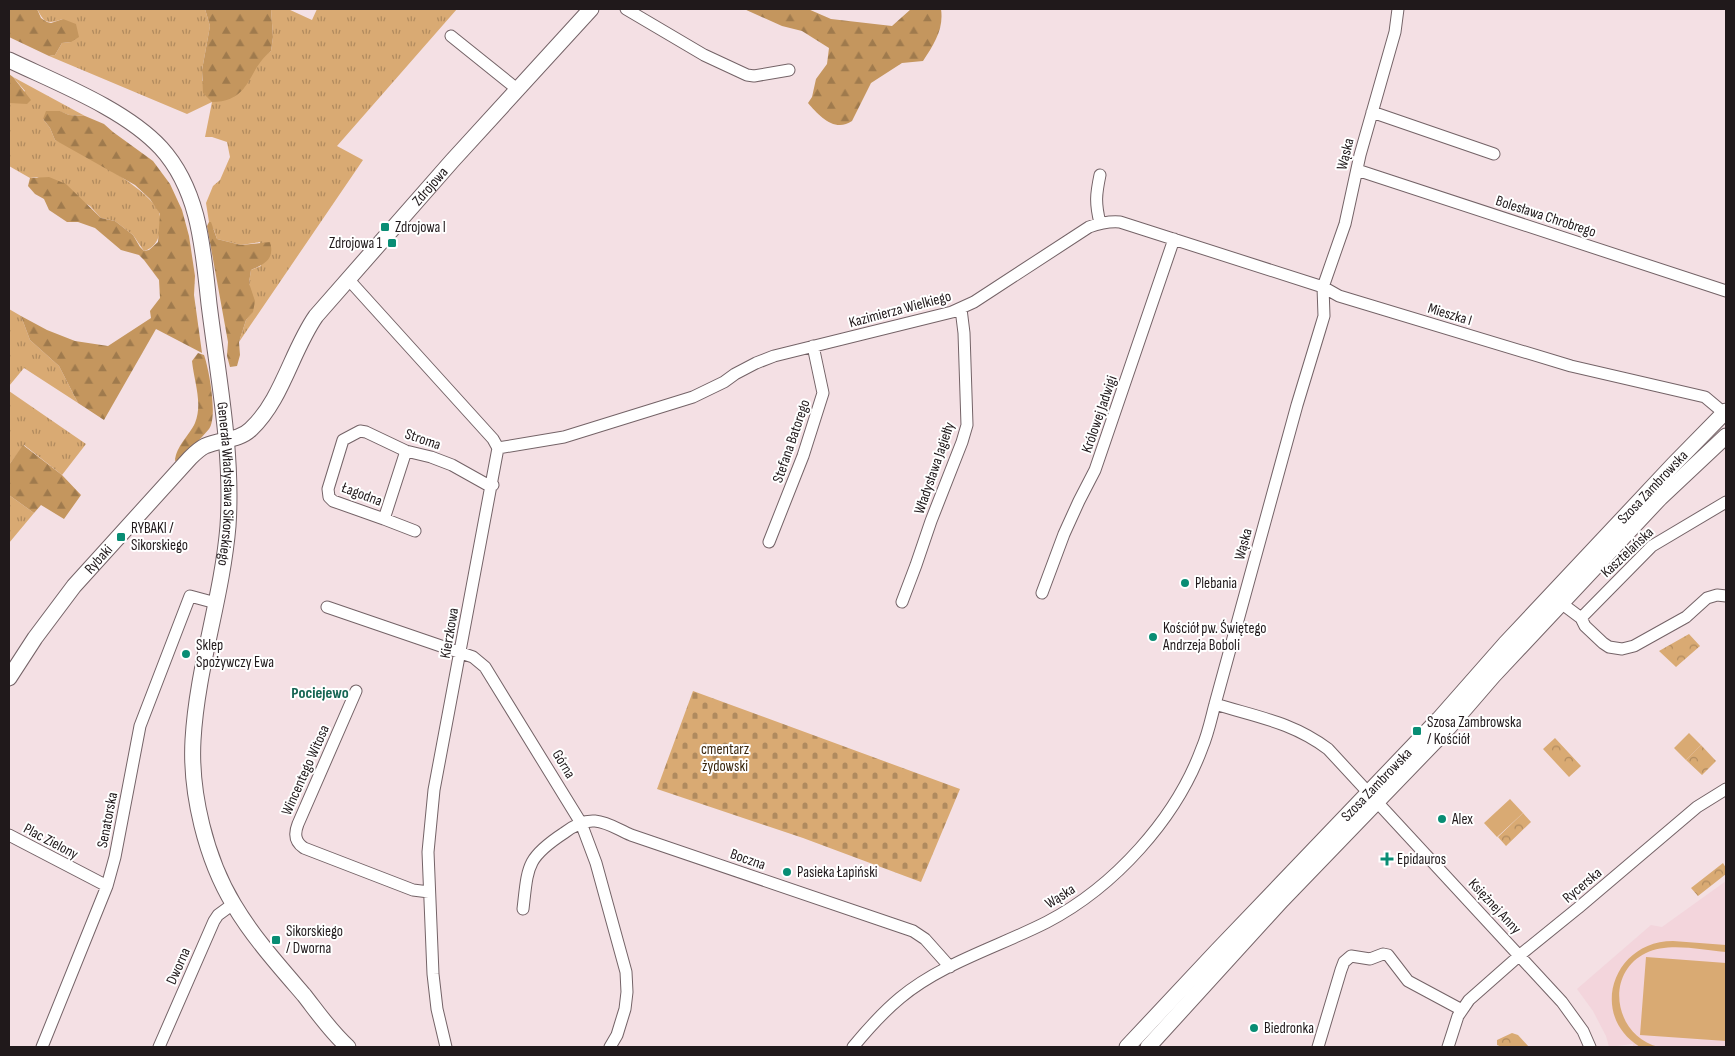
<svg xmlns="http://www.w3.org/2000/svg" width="1735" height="1056" font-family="'Sofia Sans Condensed',sans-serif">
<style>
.built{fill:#f3d5dc}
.grass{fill:url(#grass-tufts)}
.forest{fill:url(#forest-firs)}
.cemetery{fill:url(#cemetery-stones)}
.park{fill:url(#park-crowns)}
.pitch{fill:#d9aa73}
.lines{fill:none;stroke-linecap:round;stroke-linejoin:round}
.street-casing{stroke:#746367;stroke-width:13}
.secondary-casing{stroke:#746367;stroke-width:17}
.street{stroke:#fff;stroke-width:11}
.secondary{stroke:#fff;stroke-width:15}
.poi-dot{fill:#088d74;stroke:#fff;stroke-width:2}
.labels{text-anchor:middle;stroke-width:4;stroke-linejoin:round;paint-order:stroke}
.street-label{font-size:15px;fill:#20191b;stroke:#fff}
.poi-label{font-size:15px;fill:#20191b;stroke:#fff;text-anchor:start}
.park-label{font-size:15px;fill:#39250c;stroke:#fff}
.neighbourhood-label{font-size:16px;font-weight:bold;fill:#146553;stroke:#fff}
</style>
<defs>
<pattern id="grass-tufts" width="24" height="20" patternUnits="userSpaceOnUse" patternTransform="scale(1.25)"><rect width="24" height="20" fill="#d9aa73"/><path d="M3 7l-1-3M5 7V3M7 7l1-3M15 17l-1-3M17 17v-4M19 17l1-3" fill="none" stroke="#b08a5e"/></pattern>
<pattern id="forest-firs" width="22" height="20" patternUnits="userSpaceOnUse" patternTransform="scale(1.25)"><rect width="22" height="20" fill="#c4965e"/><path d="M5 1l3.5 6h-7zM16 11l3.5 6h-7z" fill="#9f7a4d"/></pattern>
<pattern id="cemetery-stones" width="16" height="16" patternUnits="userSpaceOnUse" patternTransform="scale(1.25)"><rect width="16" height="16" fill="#d9aa73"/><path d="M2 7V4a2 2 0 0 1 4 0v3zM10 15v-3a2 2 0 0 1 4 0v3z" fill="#b08a5e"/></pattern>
<pattern id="park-crowns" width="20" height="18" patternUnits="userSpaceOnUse" patternTransform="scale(1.25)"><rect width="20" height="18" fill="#d9aa73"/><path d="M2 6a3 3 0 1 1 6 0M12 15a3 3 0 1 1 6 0" fill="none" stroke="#b08a5e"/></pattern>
</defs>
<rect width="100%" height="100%" fill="#f4e0e4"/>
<path class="built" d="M 1726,881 L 1726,1047 L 1633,1047 L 1633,1044 L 1609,1047 L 1606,1036 L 1593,1011 L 1577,989 L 1651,925 L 1662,927 Z"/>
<path class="grass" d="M 37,9 L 205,9 L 210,26 L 202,70 L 202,81 L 252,73 L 261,58 L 271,51 L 273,37 L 271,9 L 288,9 L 312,20 L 317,9 L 457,9 L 337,146 L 363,160 L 239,342 L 246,320 L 253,311 L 249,283 L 251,270 L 261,266 L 260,242 L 241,245 L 217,239 L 214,230 L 209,222 L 206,203 L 213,186 L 220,180 L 230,157 L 227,142 L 212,137 L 205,137 L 212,102 L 187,114 L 49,56 L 55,55 L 62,43 L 71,42 L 63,19 C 47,24 45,24 37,9 Z
M 13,77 L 85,116 L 69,115 L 59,111 L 43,119 L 50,128 L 55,140 C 80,151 149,188 159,212 C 161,217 160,226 160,231 C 158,241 154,248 144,251 L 133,235 L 115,221 L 101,218 L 90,206 L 37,177 L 30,178 L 9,166 L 9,102 L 25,91 Z
M 9,309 L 21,316 L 30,340 L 59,366 L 78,403 L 24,368 L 9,386 Z
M 9,391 L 86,444 L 62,475 L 24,445 L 9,465 Z
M 9,495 L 34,513 L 9,543 Z"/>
<path class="forest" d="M 9,9 L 37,9 L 41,18 L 47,22 L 51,23 L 63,19 L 76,24 L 79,37 L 71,42 L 62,43 L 55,55 L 49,56 L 9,37 Z
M 205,9 L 271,9 L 273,37 L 271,51 C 246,71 252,101 212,102 L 203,93 L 202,70 L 210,26 Z
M 744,9 L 808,9 L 831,19 L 892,26 L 911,9 L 941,9 C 944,29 934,44 923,61 L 902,63 L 871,83 L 852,121 C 835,133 819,116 808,103 L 812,97 L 816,79 L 827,64 L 829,48 L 802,31 L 782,26 Z
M 9,74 L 13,77 L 31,100 L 27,104 L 9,103 Z
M 46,111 L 60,111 L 69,115 L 85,116 L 104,124 L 113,132 L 153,161 L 170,184 L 182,210 L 189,236 L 195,276 L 194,295 L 202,353 L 156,329 L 104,420 L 78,403 L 59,366 L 30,340 L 21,316 L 47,330 L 75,341 L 108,346 L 151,318 L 150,311 L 160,298 L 159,280 L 144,260 L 139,255 L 121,250 L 95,228 L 78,222 L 67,222 L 49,210 L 44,199 L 35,194 L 28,186 L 30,178 L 49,177 L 66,184 L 101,218 L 115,221 L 133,235 L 140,247 L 144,251 L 149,250 L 158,242 L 160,214 L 150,199 L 135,185 L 55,140 L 50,128 L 43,119 Z
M 209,222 L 211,222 L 217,239 L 241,245 L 270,242 C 275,259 265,264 251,270 L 249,283 L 255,301 L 253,312 L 246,320 L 239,342 L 240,355 L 237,366 L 230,367 L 227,356 L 228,342 L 207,226 Z
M 198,353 L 204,355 C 209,369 218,417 209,429 C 200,440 189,450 179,460 L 175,461 C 176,446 189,436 195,423 C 203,403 194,381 192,361 Z
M 23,445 L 62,475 L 81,495 L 64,519 L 41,505 L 34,513 L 9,495 L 9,465 Z"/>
<path class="cemetery" d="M 693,691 L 960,789 L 921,882 L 803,838 L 657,789 Z"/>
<path class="park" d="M 1689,634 L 1700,646 L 1676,667 L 1659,651 Z
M 1555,738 L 1581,766 L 1569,777 L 1543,749 Z
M 1701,745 L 1716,761 L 1702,775 L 1686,760 Z
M 1523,813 L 1531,822 L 1506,846 L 1498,837 Z
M 1723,863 L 1726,868 L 1726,874 L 1698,896 L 1691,888 Z
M 1512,1033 L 1518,1035 L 1529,1047 L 1502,1047 L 1497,1045 L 1497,1040 Z"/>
<path class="pitch" d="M 1689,733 L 1701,745 L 1686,760 L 1674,748 Z
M 1510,799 L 1523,813 L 1497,837 L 1484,823 Z
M 1673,941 L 1726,945 L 1726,952 C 1702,950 1668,942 1646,953 C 1603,974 1615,1037 1659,1047 L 1640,1047 C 1588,1015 1613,941 1673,941 Z
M 1646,957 L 1726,963 L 1726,1041 L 1640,1035 Z"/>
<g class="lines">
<g class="street-casing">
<path id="street" d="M 626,9 L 704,55 L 747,75 L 754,76 L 789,70
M 451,36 L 517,89
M 1372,112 L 1494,154
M 1357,170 L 1726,291
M 1100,223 C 1095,203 1096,194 1100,175
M 349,280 L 493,439 L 498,448 L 434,790 L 428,852 L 433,974 L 437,1009 L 446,1047
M 498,448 L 564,437 L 693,397 L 724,382 L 735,374 L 756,363 L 774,356 L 952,312 L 974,302 L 1089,227 C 1100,223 1108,221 1120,222 L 1323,287 L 1339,296 L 1571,366 L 1705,397 L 1724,413
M 406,451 L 384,519 L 333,501 L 329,497 L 328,489 L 343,440 L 360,431 L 366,432 L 406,451 L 431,457 L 452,465 L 486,484 L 493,485
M 384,519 L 415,531
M 769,542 L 803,456 L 823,393 L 813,346
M 1042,593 L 1064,534 L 1079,501 L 1095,470 L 1174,239
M 902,602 L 916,565 L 931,521 L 962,442 L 967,425 L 964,333 L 961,309
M 1561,603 L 1581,618 L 1585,626 L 1603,643 L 1609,647 L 1622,649 L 1634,646 L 1686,617 L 1707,598 L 1717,595 L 1726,596
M 327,607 L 473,657 L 485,667 L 581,823 L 596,863 L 626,972 L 627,992 L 625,1009 L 617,1035 L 610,1047
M 1581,618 L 1652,546 L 1726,502
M 356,691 L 298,824 C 294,834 295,842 304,848 L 413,890 L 429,892
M 1215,704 C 1257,717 1292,722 1328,749 L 1562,1002 L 1583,1031 L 1590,1047
M 9,835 L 107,886
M 523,909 C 528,866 526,858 564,833 C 573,826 583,820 595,821 C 608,822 619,830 631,835 L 913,931 L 925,939 L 950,967
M 42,1047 L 107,886 L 115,857 L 140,726 L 190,596 L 216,603
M 159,1047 L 214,921 L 218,915 L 233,904
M 853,1047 C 867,1030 882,1013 900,998 C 942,963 998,947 1047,922 C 1114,887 1176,819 1202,748 C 1208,734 1211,719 1215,704 L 1297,405 L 1321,326 L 1324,316 L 1323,287 L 1345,224 L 1360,155 L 1395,32 L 1398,9
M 1318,1047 L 1341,970 L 1344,962 L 1351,956 L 1370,959 L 1383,954 L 1388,955 L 1408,981 L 1462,1010
M 1448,1047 L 1458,1016 L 1469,1000 L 1520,955 L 1578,908 L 1697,807 L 1726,789"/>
</g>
<g class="secondary-casing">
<g id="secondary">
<path id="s1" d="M 9,60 C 57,83 125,109 161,148 C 200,191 203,250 209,304 C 218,377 233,452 228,526 C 222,598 197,668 193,740 C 190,793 206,859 234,905 C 253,937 279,966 304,995 C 318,1013 331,1032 348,1047"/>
<path id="s2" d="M 9,678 L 35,638 L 74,586 L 190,458 C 195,453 199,449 205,446 C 220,439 239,441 251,429 C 282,400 292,350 316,316 L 452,161 L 591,9"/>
<path id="s3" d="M 1127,1047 L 1217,951 L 1439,719 L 1505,644 L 1674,464 L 1726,411"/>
<path d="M 1148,1047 L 1282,900 L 1449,727 L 1493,676 L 1660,498 L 1726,436"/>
</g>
</g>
<use href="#street" class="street"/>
<use href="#secondary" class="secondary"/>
</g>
<g class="poi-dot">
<rect x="380" y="222" width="10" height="10" rx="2.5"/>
<rect x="387" y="238" width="10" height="10" rx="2.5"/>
<rect x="116" y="532" width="10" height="10" rx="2.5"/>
<circle cx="1185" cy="583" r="5"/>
<circle cx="1153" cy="637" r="5"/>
<circle cx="186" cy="654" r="5"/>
<rect x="1412" y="726" width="10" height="10" rx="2.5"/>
<circle cx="1442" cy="819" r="5"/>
<path d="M1384.5 851.5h5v5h5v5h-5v5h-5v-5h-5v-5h5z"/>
<circle cx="787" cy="872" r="5"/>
<rect x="271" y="935" width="10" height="10" rx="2.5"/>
<circle cx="1254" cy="1028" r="5"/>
</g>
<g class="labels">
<g class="street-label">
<text transform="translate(1345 154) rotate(-76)" y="5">Wąska</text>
<text dy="5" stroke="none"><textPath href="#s2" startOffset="658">Zdrojowa</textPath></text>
<text transform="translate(1546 216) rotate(18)" y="5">Bolesława Chrobrego</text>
<text transform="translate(900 309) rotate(-15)" y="5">Kazimierza Wielkiego</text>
<text transform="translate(1450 314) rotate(17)" y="5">Mieszka I</text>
<text transform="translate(1099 414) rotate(-71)" y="5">Królowej Jadwigi</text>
<text transform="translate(423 439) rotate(19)" y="5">Stroma</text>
<text transform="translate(791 441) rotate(-71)" y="5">Stefana Batorego</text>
<text transform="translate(934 468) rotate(-71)" y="5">Władysława Jagiełły</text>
<text dy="5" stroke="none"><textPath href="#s1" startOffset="524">Generała Władysława Sikorskiego</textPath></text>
<text dy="5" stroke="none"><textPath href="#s3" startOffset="768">Szosa Zambrowska</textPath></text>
<text transform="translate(362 494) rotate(21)" y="5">Łagodna</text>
<text transform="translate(1243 544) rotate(-75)" y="5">Wąska</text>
<text transform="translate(1627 552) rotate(-43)" y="5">Kasztelańska</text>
<text dy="5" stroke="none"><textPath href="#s2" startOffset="149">Rybaki</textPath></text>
<text transform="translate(449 633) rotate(-80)" y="5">Kierzkowa</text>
<text transform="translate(564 764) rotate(59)" y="5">Górna</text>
<text transform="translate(305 770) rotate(-66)" y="5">Wincentego Witosa</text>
<text dy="5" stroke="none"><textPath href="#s3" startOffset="362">Szosa Zambrowska</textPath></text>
<text transform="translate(107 820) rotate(-79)" y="5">Senatorska</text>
<text transform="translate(51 841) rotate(28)" y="5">Plac Zielony</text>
<text transform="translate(748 859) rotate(19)" y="5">Boczna</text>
<text transform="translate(1582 885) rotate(-40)" y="5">Rycerska</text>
<text transform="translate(1060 896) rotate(-32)" y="5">Wąska</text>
<text transform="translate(1495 906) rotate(47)" y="5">Księżnej Anny</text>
<text transform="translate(178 966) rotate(-66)" y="5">Dworna</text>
</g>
<g class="poi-label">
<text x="395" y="232">Zdrojowa I</text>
<text x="382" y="248" text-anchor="end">Zdrojowa 1</text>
<text x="131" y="533">RYBAKI /<tspan x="131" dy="17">Sikorskiego</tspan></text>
<text x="1195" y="588">Plebania</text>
<text x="1163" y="633">Kościół pw. Świętego<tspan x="1163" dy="17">Andrzeja Boboli</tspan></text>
<text x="196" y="650">Sklep<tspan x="196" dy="17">Spożywczy Ewa</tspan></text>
<text x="1427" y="727">Szosa Zambrowska<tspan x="1427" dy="17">/ Kościół</tspan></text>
<text x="1452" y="824">Alex</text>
<text x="1397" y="864">Epidauros</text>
<text x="797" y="877">Pasieka Łapiński</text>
<text x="286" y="936">Sikorskiego<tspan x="286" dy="17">/ Dworna</tspan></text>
<text x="1264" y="1033">Biedronka</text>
</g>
<g class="park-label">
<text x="725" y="754">cmentarz<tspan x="725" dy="17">żydowski</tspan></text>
</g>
<g class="neighbourhood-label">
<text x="320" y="698">Pociejewo</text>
</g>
</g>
<rect width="1735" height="1056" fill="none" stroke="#20191b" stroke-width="20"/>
</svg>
